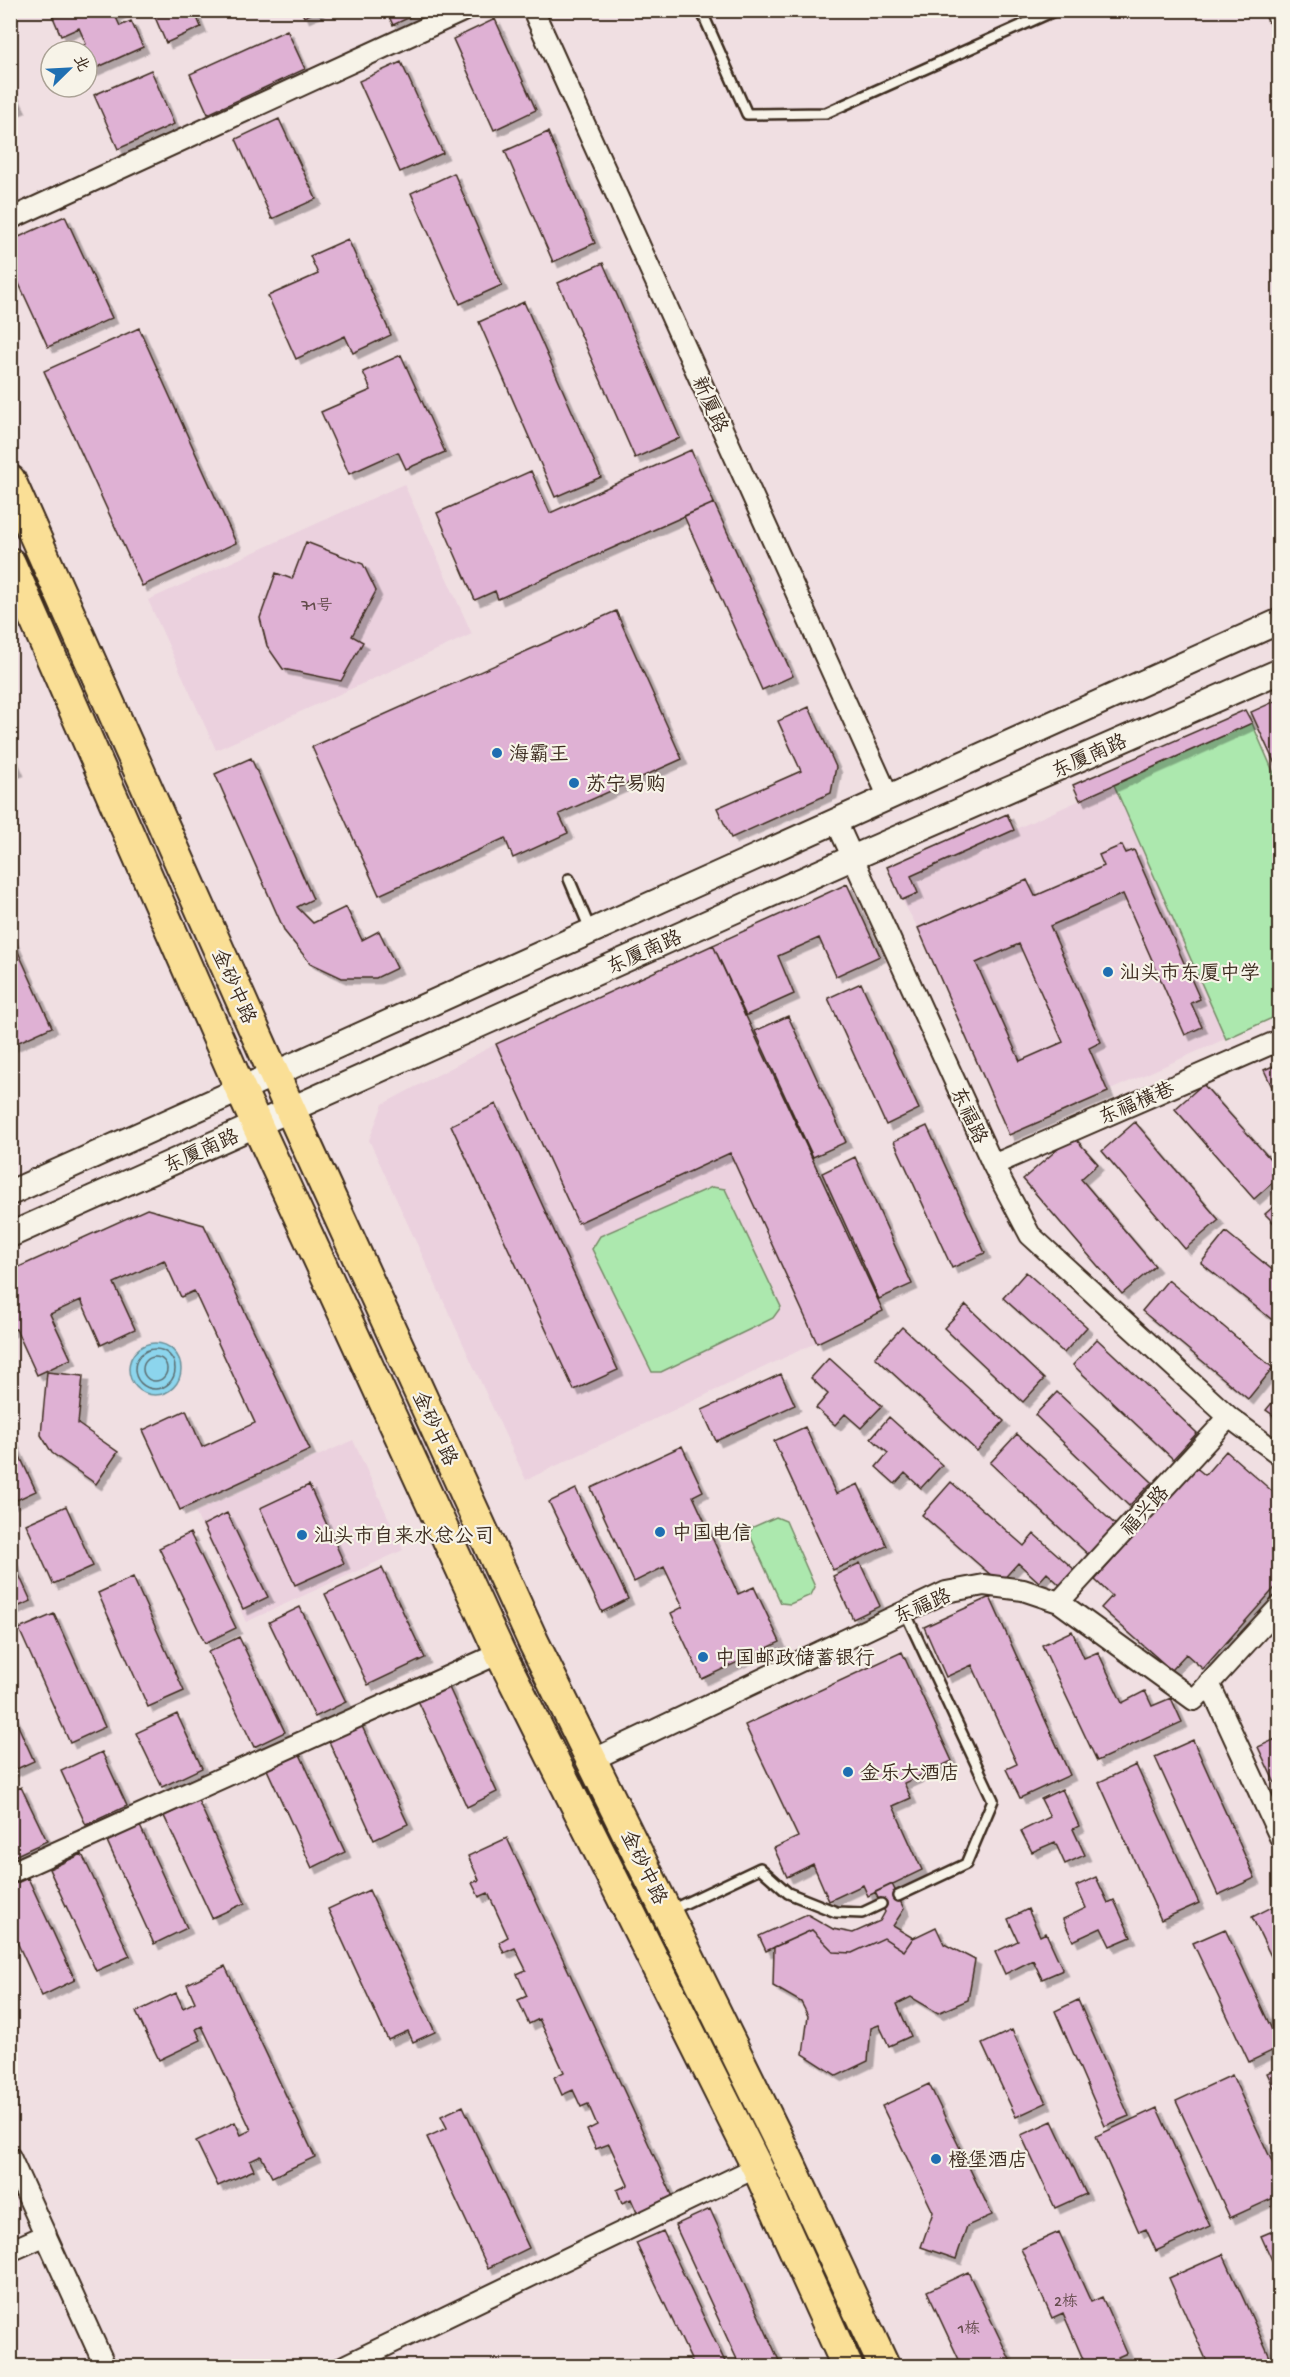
<svg xmlns="http://www.w3.org/2000/svg" width="1290" height="2377" font-family="'Gochi Hand','LXGW WenKai TC',sans-serif">
<style>
.built{fill:#ebd1de}
.green{fill:#ace8ae;stroke:#748966;stroke-width:1.5}
.water{fill:#8cd5ed;stroke:#6c919a;stroke-width:1.5}
.lines{fill:none;stroke-linecap:round;stroke-linejoin:round}
.shore{stroke:#5b6e71;stroke-width:1.5}
.building{fill:#dfb1d4;stroke:#3b2a1e;stroke-width:1.5;fill-rule:evenodd;filter:url(#shadow)}
.service-casing{stroke:#3b2a1e;stroke-width:14}
.minor-casing{stroke:#3b2a1e;stroke-width:24}
.tertiary-casing{stroke:#3b2a1e;stroke-width:28}
.primary-casing{stroke:#3b2a1e;stroke-width:34}
.service{stroke:#f7f3e8;stroke-width:9}
.minor{stroke:#f7f3e8;stroke-width:20}
.tertiary{stroke:#f7f3e8;stroke-width:24}
.primary{stroke:#fadf96;stroke-width:30}
.poi-dot{fill:#1f6fb2;stroke:#f7f3e8;stroke-width:2}
.labels{text-anchor:middle;stroke-width:4.5;stroke-linejoin:round;paint-order:stroke}
.number-label{font-size:16px;fill:#644c4c}
.street-label{font-size:20px;fill:#3b2a1e;stroke:#f7f3e8}
.poi-label{font-size:20px;fill:#3b2a1e;stroke:#f7f3e8;text-anchor:start}
</style>
<defs>
<filter id="shadow"><feDropShadow dx="5.5" dy="5.5" stdDeviation="0" flood-color="#0004"/></filter>
</defs>
<rect width="100%" height="100%" fill="#f0dfe2"/>
<filter id="ink" filterUnits="userSpaceOnUse"><feTurbulence type="fractalNoise" baseFrequency=".0167" numOctaves="2"/><feDisplacementMap in="SourceGraphic" scale="12" xChannelSelector="R" yChannelSelector="G"/><feConvolveMatrix kernelMatrix="1 2 1 2 8 2 1 2 1" color-interpolation-filters="sRGB"/></filter>
<g filter="url(#ink)">
<path class="built" d="M 404,484 L 472,634 L 216,750 L 148,600 Z
M 1252,723 L 1279,785 L 1279,1015 L 1009,1135 L 918,928 L 902,900 L 918,893 L 911,876 Z
M 745,1016 L 883,1311 L 526,1480 L 369,1140 L 383,1104 L 496,1044 Z
M 353,1440 L 403,1550 L 246,1622 L 195,1512 Z"/>
<path class="green" d="M 1252,723 L 1279,785 L 1279,1015 L 1226,1039 L 1114,785 Z
M 712,1187 L 725,1189 L 781,1307 L 773,1318 L 761,1324 L 661,1372 L 652,1372 L 592,1249 L 600,1236 Z
M 776,1517 L 786,1521 L 815,1587 L 811,1595 L 790,1604 L 781,1603 L 749,1533 L 753,1527 Z"/>
<path class="water" d="M129 1369a26 26 0 1 1 52 0a26 26 0 1 1-52 0Z"/>
<g class="lines">
<path class="shore" d="M135 1369a20 20 0 1 1 40 0a20 20 0 1 1-40 0Z
M143 1369a12 12 0 1 1 24 0a12 12 0 1 1-24 0Z"/>
</g>
<path class="building" d="M 50,10 L 125,10 L 115,15 L 120,26 L 131,21 L 143,47 L 87,72 L 87,51 L 71,51 L 86,44 L 79,28 L 61,36 Z
M 152,10 L 194,10 L 201,27 L 166,43 Z
M 301,10 L 319,10 L 304,17 Z
M 386,10 L 425,10 L 393,25 Z
M 495,19 L 536,110 L 494,130 L 453,39 Z
M 287,30 L 305,69 L 208,114 L 190,74 Z
M 401,62 L 443,153 L 400,172 L 359,81 Z
M 151,70 L 174,124 L 118,149 L 94,95 Z
M 10,87 L 20,107 L 10,111 Z
M 279,119 L 316,199 L 272,219 L 236,139 Z
M 548,132 L 595,243 L 553,262 L 505,151 Z
M 454,173 L 502,285 L 460,304 L 411,193 Z
M 65,216 L 112,318 L 48,347 L 10,264 L 10,241 Z
M 348,239 L 391,335 L 353,353 L 345,336 L 296,359 L 268,296 L 318,274 L 310,256 Z
M 603,263 L 680,438 L 635,458 L 558,283 Z
M 524,302 L 601,477 L 555,497 L 479,322 Z
M 139,328 L 236,543 L 142,586 L 44,371 Z
M 401,355 L 445,452 L 406,469 L 398,452 L 349,474 L 321,412 L 371,390 L 363,372 Z
M 691,450 L 714,503 L 498,599 L 495,591 L 475,600 L 437,513 L 531,471 L 550,513 Z
M 714,503 L 793,676 L 762,690 L 684,516 Z
M 306,542 L 363,564 L 376,591 L 352,636 L 363,642 L 341,681 L 283,669 L 267,646 L 260,618 L 276,573 L 292,579 Z
M 616,611 L 682,759 L 559,814 L 568,833 L 513,858 L 505,838 L 379,895 L 312,747 Z
M 1280,699 L 1280,775 L 1251,712 Z
M 809,707 L 836,767 L 831,793 L 731,838 L 717,808 L 801,771 L 778,721 Z
M 1245,710 L 1252,723 L 1080,800 L 1073,785 Z
M 10,752 L 18,770 L 10,773 Z
M 251,758 L 313,899 L 297,907 L 313,923 L 346,907 L 362,940 L 379,931 L 397,968 L 376,978 L 342,978 L 310,963 L 285,932 L 215,774 Z
M 1007,814 L 1014,830 L 911,876 L 918,893 L 902,900 L 887,867 Z
M 1122,845 L 1126,853 L 1134,850 L 1200,999 L 1191,1003 L 1202,1027 L 1185,1035 L 1123,894 L 1050,926 L 1101,1042 L 1089,1048 L 1108,1092 L 1009,1135 L 918,928 L 1027,880 L 1035,896 L 1104,866 L 1099,855 ZM 1019,944 L 1063,1042 L 1020,1061 L 976,963 Z
M 847,884 L 880,956 L 836,976 L 819,938 L 778,956 L 794,994 L 745,1016 L 713,945 Z
M 10,934 L 52,1027 L 10,1046 Z
M 713,945 L 883,1311 L 817,1343 L 730,1153 L 578,1223 L 496,1044 Z
M 861,983 L 919,1109 L 886,1125 L 828,998 Z
M 788,1016 L 846,1142 L 813,1157 L 755,1031 Z
M 1280,1063 L 1280,1104 L 1264,1070 Z
M 1203,1084 L 1280,1170 L 1280,1176 L 1254,1199 L 1175,1109 Z
M 496,1104 L 618,1370 L 574,1390 L 451,1125 Z
M 1135,1122 L 1219,1220 L 1185,1249 L 1102,1151 Z
M 927,1126 L 985,1253 L 952,1268 L 894,1141 Z
M 1073,1136 L 1098,1164 L 1081,1179 L 1155,1266 L 1122,1294 L 1023,1179 Z
M 855,1157 L 912,1284 L 879,1299 L 822,1173 Z
M 1280,1201 L 1280,1229 L 1265,1214 Z
M 147,1209 L 204,1225 L 310,1450 L 180,1510 L 143,1430 L 186,1410 L 202,1447 L 255,1423 L 194,1291 L 181,1297 L 164,1260 L 114,1283 L 135,1329 L 101,1345 L 81,1300 L 50,1314 L 71,1359 L 37,1375 L 16,1329 L 10,1331 L 10,1271 Z
M 1226,1232 L 1280,1276 L 1280,1326 L 1201,1263 Z
M 1026,1272 L 1087,1327 L 1064,1353 L 1003,1298 Z
M 1168,1280 L 1273,1368 L 1248,1399 L 1142,1311 Z
M 966,1305 L 1044,1379 L 1023,1402 L 944,1328 Z
M 902,1327 L 1004,1421 L 977,1451 L 875,1357 Z
M 1097,1339 L 1197,1433 L 1173,1459 L 1073,1365 Z
M 829,1358 L 882,1406 L 861,1428 L 845,1414 L 835,1425 L 816,1408 L 828,1394 L 811,1378 Z
M 47,1372 L 83,1376 L 78,1424 L 118,1452 L 96,1484 L 52,1453 L 41,1435 Z
M 781,1374 L 795,1405 L 716,1441 L 702,1410 Z
M 1057,1392 L 1152,1482 L 1129,1506 L 1035,1415 Z
M 1280,1393 L 1280,1420 L 1266,1410 Z
M 889,1417 L 942,1465 L 921,1488 L 905,1473 L 895,1484 L 876,1467 L 888,1453 L 871,1438 Z
M 805,1427 L 836,1494 L 858,1484 L 887,1546 L 833,1570 L 774,1441 Z
M 1017,1434 L 1119,1528 L 1092,1558 L 990,1463 Z
M 10,1435 L 36,1491 L 10,1503 Z
M 682,1446 L 703,1491 L 693,1496 L 738,1594 L 754,1587 L 780,1642 L 702,1679 L 671,1613 L 683,1607 L 664,1567 L 634,1582 L 591,1488 Z
M 1226,1451 L 1280,1498 L 1280,1582 L 1203,1669 L 1186,1654 L 1171,1670 L 1101,1608 L 1112,1596 L 1095,1580 L 1194,1466 L 1205,1475 Z
M 951,1482 L 1024,1546 L 1034,1534 L 1075,1570 L 1061,1586 L 1047,1573 L 1039,1582 L 1018,1563 L 1000,1583 L 922,1515 Z
M 309,1485 L 344,1563 L 295,1585 L 260,1508 Z
M 576,1489 L 628,1599 L 602,1612 L 549,1502 Z
M 66,1506 L 93,1566 L 53,1584 L 26,1524 Z
M 227,1513 L 268,1597 L 243,1609 L 203,1525 Z
M 190,1533 L 236,1628 L 205,1643 L 159,1548 Z
M 10,1555 L 31,1601 L 10,1610 Z
M 860,1563 L 880,1606 L 853,1619 L 833,1576 Z
M 382,1568 L 425,1658 L 368,1685 L 325,1594 Z
M 133,1577 L 184,1691 L 148,1707 L 98,1593 Z
M 990,1597 L 1070,1775 L 1020,1798 L 1006,1769 L 1017,1764 L 972,1665 L 946,1677 L 924,1627 Z
M 300,1607 L 346,1702 L 315,1717 L 269,1622 Z
M 54,1614 L 105,1727 L 70,1743 L 19,1629 Z
M 1072,1631 L 1084,1658 L 1098,1652 L 1122,1703 L 1145,1691 L 1152,1706 L 1171,1698 L 1182,1722 L 1097,1761 L 1042,1645 Z
M 239,1637 L 285,1732 L 254,1747 L 208,1652 Z
M 902,1652 L 952,1761 L 904,1783 L 911,1798 L 893,1806 L 922,1870 L 868,1896 L 863,1885 L 829,1901 L 813,1864 L 787,1877 L 774,1848 L 798,1837 L 745,1725 Z
M 446,1681 L 497,1792 L 467,1807 L 416,1696 Z
M 10,1708 L 34,1761 L 10,1772 Z
M 177,1714 L 202,1768 L 162,1787 L 136,1733 Z
M 360,1722 L 408,1824 L 374,1840 L 327,1737 Z
M 1280,1737 L 1280,1794 L 1258,1747 Z
M 1193,1740 L 1255,1878 L 1218,1895 L 1155,1757 Z
M 298,1750 L 345,1852 L 312,1868 L 265,1765 Z
M 102,1752 L 127,1806 L 86,1825 L 61,1771 Z
M 1136,1765 L 1199,1903 L 1161,1920 L 1099,1782 Z
M 21,1787 L 47,1841 L 10,1858 L 10,1792 Z
M 1062,1789 L 1079,1826 L 1073,1829 L 1085,1855 L 1065,1864 L 1055,1842 L 1032,1852 L 1021,1831 L 1050,1817 L 1041,1799 Z
M 198,1800 L 245,1903 L 212,1918 L 164,1816 Z
M 140,1826 L 187,1928 L 154,1944 L 107,1841 Z
M 507,1838 L 674,2199 L 638,2215 L 631,2199 L 622,2203 L 617,2190 L 628,2185 L 609,2144 L 596,2149 L 587,2130 L 597,2125 L 588,2104 L 581,2107 L 573,2090 L 562,2095 L 554,2077 L 564,2072 L 539,2019 L 529,2024 L 518,2000 L 527,1996 L 517,1974 L 526,1970 L 515,1948 L 504,1953 L 499,1942 L 508,1937 L 488,1893 L 479,1897 L 472,1883 L 479,1880 L 468,1856 Z
M 82,1854 L 130,1956 L 96,1971 L 49,1869 Z
M 1096,1877 L 1108,1903 L 1114,1900 L 1131,1937 L 1110,1946 L 1101,1928 L 1073,1941 L 1063,1919 L 1086,1908 L 1076,1886 Z
M 28,1878 L 75,1980 L 42,1996 L 10,1927 L 10,1886 Z
M 892,1884 L 904,1909 L 893,1926 L 913,1938 L 904,1951 L 884,1938 L 852,1953 L 834,1952 L 812,1930 L 766,1951 L 759,1936 L 807,1914 L 833,1929 L 853,1933 L 880,1921 L 885,1912 L 875,1892 Z
M 369,1890 L 435,2032 L 413,2042 L 408,2031 L 388,2040 L 328,1909 Z
M 1280,1903 L 1280,1975 L 1252,1917 Z
M 1028,1909 L 1040,1936 L 1046,1933 L 1063,1970 L 1042,1979 L 1033,1960 L 1005,1974 L 995,1952 L 1018,1941 L 1008,1919 Z
M 936,1927 L 944,1944 L 975,1960 L 968,2000 L 938,2013 L 911,1997 L 897,2004 L 911,2036 L 889,2046 L 879,2025 L 871,2028 L 868,2061 L 837,2076 L 803,2054 L 808,2016 L 801,2002 L 773,1986 L 774,1947 L 812,1930 L 834,1952 L 852,1953 L 884,1938 L 904,1951 L 913,1938 Z
M 1225,1929 L 1280,2047 L 1249,2062 L 1193,1943 Z
M 225,1966 L 315,2157 L 272,2177 L 261,2156 L 250,2161 L 254,2170 L 218,2186 L 196,2141 L 235,2122 L 241,2135 L 251,2130 L 202,2026 L 196,2029 L 201,2040 L 159,2060 L 136,2012 L 176,1993 L 183,2008 L 195,2002 L 187,1984 Z
M 1078,2000 L 1129,2116 L 1105,2126 L 1055,2011 Z
M 1012,2030 L 1046,2103 L 1016,2117 L 982,2044 Z
M 1280,2067 L 1280,2100 L 1267,2073 Z
M 1232,2075 L 1280,2179 L 1280,2195 L 1230,2218 L 1176,2101 Z
M 929,2084 L 992,2215 L 967,2226 L 956,2259 L 921,2247 L 933,2212 L 882,2106 Z
M 463,2106 L 529,2248 L 488,2268 L 427,2137 L 447,2128 L 441,2116 Z
M 1157,2108 L 1210,2226 L 1156,2251 L 1146,2229 L 1139,2232 L 1096,2136 Z
M 1052,2121 L 1086,2194 L 1055,2208 L 1021,2135 Z
M 710,2209 L 781,2365 L 777,2366 L 740,2366 L 675,2225 Z
M 1280,2228 L 1280,2278 L 1261,2236 Z
M 663,2231 L 727,2366 L 694,2366 L 636,2243 Z
M 1059,2232 L 1091,2302 L 1102,2297 L 1127,2353 L 1118,2357 L 1122,2366 L 1086,2366 L 1063,2313 L 1052,2318 L 1021,2249 Z
M 1223,2254 L 1274,2366 L 1209,2366 L 1169,2278 Z
M 968,2272 L 1013,2366 L 973,2366 L 971,2362 L 962,2366 L 927,2291 Z"/>
<g class="lines">
<g class="service-casing">
<path id="service" d="M 701,10 L 747,114 L 826,113 L 1056,10
M 569,879 L 590,929
M 898,1896 L 966,1864 L 993,1800 L 905,1612
M 671,1910 L 760,1868 L 788,1893 L 836,1912 L 862,1913 L 881,1904"/>
</g>
<g class="minor-casing">
<path id="minor" d="M 533,10 L 889,798
M 10,219 L 465,10
M 836,821 L 993,1165 L 1030,1235 L 1229,1417 L 1280,1455
M 993,1165 L 1280,1040
M 1059,1602 L 1229,1417
M 1209,1683 L 1280,1837
M 592,1760 L 946,1592 L 984,1585 L 1023,1590 L 1059,1602 L 1194,1700 L 1280,1606
M 10,1873 L 500,1653
M 10,2157 L 105,2366
M 10,2251 L 46,2235
M 344,2366 L 757,2167"/>
</g>
<g class="tertiary-casing">
<path id="tertiary" d="M 1277,10 L 1280,16
M 10,1193 L 1280,621
M 10,1235 L 852,858 L 1280,671"/>
</g>
<g class="primary-casing">
<path id="primary" d="M 10,480 L 274,1074 L 533,1641 L 784,2151 L 884,2366
M 10,563 L 240,1088 L 500,1653 L 757,2167 L 847,2366"/>
</g>
<use href="#service" class="service"/>
<use href="#minor" class="minor"/>
<use href="#tertiary" class="tertiary"/>
<use href="#primary" class="primary"/>
</g>
</g>
<g class="poi-dot">
<circle cx="497" cy="753" r="6"/>
<circle cx="574" cy="783" r="6"/>
<circle cx="1108" cy="972" r="6"/>
<circle cx="660" cy="1532" r="6"/>
<circle cx="302" cy="1535" r="6"/>
<circle cx="703" cy="1657" r="6"/>
<circle cx="848" cy="1772" r="6"/>
<circle cx="936" cy="2159" r="6"/>
</g>
<g class="labels">
<g class="number-label">
<text x="317" y="610">71号</text>
<text x="1066" y="2306">2栋</text>
<text x="969" y="2333">1栋</text>
</g>
<g class="street-label">
<text transform="translate(711 404) rotate(66)" y="7">新厦路</text>
<text transform="translate(1089 755) rotate(-24)" y="7">东厦南路</text>
<text transform="translate(644 951) rotate(-24)" y="7">东厦南路</text>
<text transform="translate(235 986) rotate(66)" y="7">金砂中路</text>
<text transform="translate(1136 1102) rotate(-23)" y="7">东福横巷</text>
<text transform="translate(970 1115) rotate(65)" y="7">东福路</text>
<text transform="translate(201 1150) rotate(-24)" y="7">东厦南路</text>
<text transform="translate(436 1428) rotate(65)" y="7">金砂中路</text>
<text transform="translate(1144 1510) rotate(-47)" y="7">福兴路</text>
<text transform="translate(922 1605) rotate(-23)" y="7">东福路</text>
<text transform="translate(645 1867) rotate(64)" y="7">金砂中路</text>
</g>
<g class="poi-label">
<text x="509" y="760">海霸王</text>
<text x="586" y="790">苏宁易购</text>
<text x="1120" y="979">汕头市东厦中学</text>
<text x="672" y="1539">中国电信</text>
<text x="314" y="1542">汕头市自来水总公司</text>
<text x="715" y="1664">中国邮政储蓄银行</text>
<text x="860" y="1779">金乐大酒店</text>
<text x="948" y="2166">橙堡酒店</text>
</g>
</g>
<rect width="1290" height="2377" fill="none" stroke="#f7f3e8" stroke-width="36"/>
<rect x="18" y="18" width="1254" height="2341" fill="none" stroke="#3b2a1e" stroke-width="2" filter="url(#ink)"/>
<g transform="translate(69 69) rotate(66)"><circle r="28" fill="#f7f3e8" stroke="#aca397" stroke-width="1.5"/>
<path d="M0-4.5L10 22L0 15L-10 22Z" fill="#1f6fb2"/>
<text y="-9" font-size="16" font-weight="bold" text-anchor="middle" fill="#3b2a1e">北</text>
</g>
</svg>
